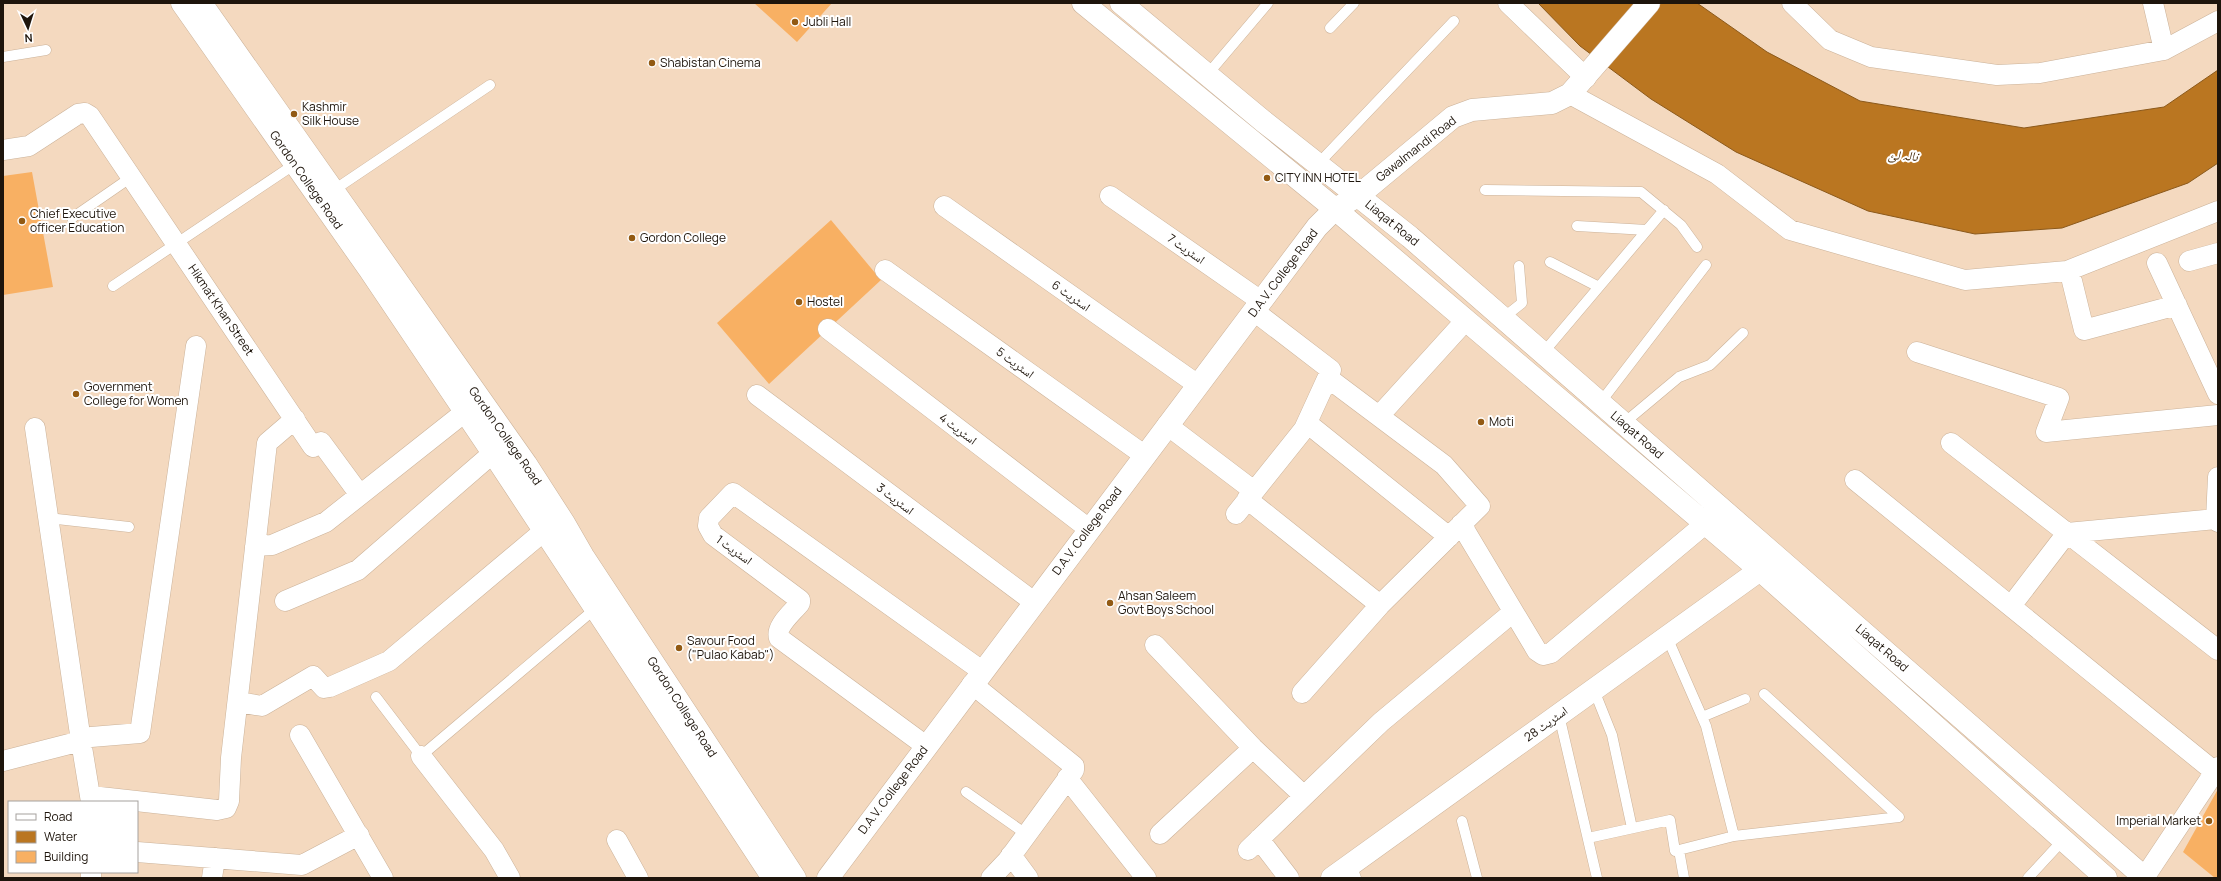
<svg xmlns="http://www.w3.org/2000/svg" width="2221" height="881" font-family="Manrope,'Noto Naskh Arabic',sans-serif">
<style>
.water{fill:#ba7621;stroke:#8b591b}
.building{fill:#f8b063}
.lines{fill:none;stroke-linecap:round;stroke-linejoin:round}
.service-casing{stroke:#cbb299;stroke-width:11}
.minor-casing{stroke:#cbb299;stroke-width:21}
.tertiary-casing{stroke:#cbb299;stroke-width:23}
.secondary-casing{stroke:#cbb299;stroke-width:23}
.service{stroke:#fff;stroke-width:10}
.minor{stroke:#fff;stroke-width:20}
.tertiary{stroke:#fff;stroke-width:22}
.secondary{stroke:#fff;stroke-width:22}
.poi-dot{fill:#925a13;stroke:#fff;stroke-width:1.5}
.labels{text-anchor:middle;stroke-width:4;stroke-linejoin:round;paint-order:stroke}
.poi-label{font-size:12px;fill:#1e150c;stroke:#fff;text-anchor:start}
.street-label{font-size:12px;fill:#1e150c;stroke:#fff}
.water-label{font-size:13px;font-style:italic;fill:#402402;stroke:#fff}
</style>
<rect width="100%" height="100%" fill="#f4d9bf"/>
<path class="water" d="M 1538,3 L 1697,3 L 1767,52 L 1860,101 L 2024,128 L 2164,107 L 2218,70 L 2218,163 L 2188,183 L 2062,228 L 1975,234 L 1868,211 L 1736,152 L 1651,99 L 1580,46 Z"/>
<path class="building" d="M 754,3 L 832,3 L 797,42 Z
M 32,172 L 53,287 L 3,295 L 3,176 Z
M 831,220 L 881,280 L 769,384 L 717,323 Z
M 2218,789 L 2218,878 L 2215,878 L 2183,852 Z"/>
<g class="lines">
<g class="service-casing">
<path id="service" d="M 1330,28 L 1354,3
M 3,57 L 46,50
M 1207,75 L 1268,3
M 1318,164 L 1454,21
M 334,190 L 490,85
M 1485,190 L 1641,192 L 1681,225 L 1697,247
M 72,218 L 130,178
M 1577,226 L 1647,230
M 1550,262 L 1599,287
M 113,286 L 295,164
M 1503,318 L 1522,303 L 1519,266
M 1543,353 L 1664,210
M 1600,403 L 1706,265
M 1624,423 L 1679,377 L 1710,365 L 1743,333
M 48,518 L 129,527
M 1667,637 L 1706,726 L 1734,836
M 1594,690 L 1612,735 L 1632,828
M 1764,694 L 1899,817
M 376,697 L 421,756 L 596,608
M 1559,715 L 1597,878
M 1702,717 L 1745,699
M 966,792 L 1026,834
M 1462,821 L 1477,878
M 1588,838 L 1670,820 L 1675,851 L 1734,836 L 1899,817
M 1679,850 L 1684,878
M 1351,864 L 1356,878
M 2028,878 L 2063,840"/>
</g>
<g class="minor-casing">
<path id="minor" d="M 1508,3 L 1586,78
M 1792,3 L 1830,40 L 1871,57 L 1997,75 L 2040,73 L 2164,50 L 2218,21
M 2153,3 L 2164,50
M 1570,94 L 1717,174 L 1790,230 L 1965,280 L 2067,271 L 2218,211
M 3,150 L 29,146 L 78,114 L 85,113 L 90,116 L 313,447 L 321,442 L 360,495
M 1110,196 L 1261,301
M 944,206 L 1198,385
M 2189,261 L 2218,253
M 2157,263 L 2218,394
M 885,270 L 1144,455
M 2072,281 L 2084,330 L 2177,305
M 828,329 L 1089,529
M 1917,352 L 2059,398 L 2046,432 L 2218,415
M 757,395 L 1034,602
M 1379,416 L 1466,320
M 1307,423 L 1449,537
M 1167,425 L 1254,491
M 1951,443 L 2218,650
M 1855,480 L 2215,772
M 1247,499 L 1380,605
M 1236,514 L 1304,429 L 1331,370 L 1254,311
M 2216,519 L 2218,477
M 1461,524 L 1537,651 L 1543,655 L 1551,653 L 1705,524
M 255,546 L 272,545 L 326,522 L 465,412
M 285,601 L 358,570 L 493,453
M 2011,606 L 2067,533 L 2216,519 L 2218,522
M 1155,645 L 1253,748 L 1304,796
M 972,684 L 1074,766 L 1074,770 L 1008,860 L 991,878
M 1302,693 L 1380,605 L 1480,506 L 1444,465 L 1328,378
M 238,702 L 262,706 L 313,676 L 324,688 L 330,687 L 389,661 L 544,531
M 300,735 L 383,878
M 926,746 L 779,638 C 775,626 793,612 800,603 L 800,600 L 713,535 L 708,526 L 709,518 L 733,493 L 982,671
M 421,756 L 494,850 L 510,878
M 3,761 L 81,741 L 35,428
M 1067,778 L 1146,878
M 91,796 L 217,810 L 226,808 L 229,801 L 231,758 L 267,443 L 295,419
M 91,802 L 81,741 L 91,737 L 140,733 L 196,346
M 1160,834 L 1253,748
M 1259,839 L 1289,878
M 617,840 L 638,878
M 1248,850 L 1381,722 L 1512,613
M 137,852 L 302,865 L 359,835
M 1011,855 L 1028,878
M 91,872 L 91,878
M 212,878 L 215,858
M 2144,878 L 2218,767"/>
</g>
<g class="tertiary-casing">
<path id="tertiary" d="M 182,3 L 369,269 L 493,453 L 773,878
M 201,3 L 526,464 L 564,523 L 583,556 L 795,878
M 828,878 L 1317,227 L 1335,209 L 1358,196 L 1453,117 L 1472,110 L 1552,103 L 1570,94 L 1649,3
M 1332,878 L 1760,570"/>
</g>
<g class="secondary-casing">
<path id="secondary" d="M 1083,3 L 1335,209 L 1760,570 L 2106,878
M 1121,3 L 1263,121 L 1410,237 L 2145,878"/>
</g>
<use href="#service" class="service"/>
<use href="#minor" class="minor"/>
<use href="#tertiary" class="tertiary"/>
<use href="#secondary" class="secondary"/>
</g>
<g class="poi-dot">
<circle cx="795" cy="22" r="4"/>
<circle cx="652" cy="63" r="4"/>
<circle cx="294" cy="114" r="4"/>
<circle cx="1267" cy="178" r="4"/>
<circle cx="22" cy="221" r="4"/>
<circle cx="632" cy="238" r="4"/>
<circle cx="799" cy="302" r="4"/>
<circle cx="76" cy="394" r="4"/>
<circle cx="1481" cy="422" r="4"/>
<circle cx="1110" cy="603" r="4"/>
<circle cx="679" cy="648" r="4"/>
<circle cx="2209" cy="821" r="4"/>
</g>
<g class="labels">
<g class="poi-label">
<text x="803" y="26">Jubli Hall</text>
<text x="660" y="67">Shabistan Cinema</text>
<text x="302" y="111">Kashmir<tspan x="302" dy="14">Silk House</tspan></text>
<text x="1275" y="182">CITY INN HOTEL</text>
<text x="30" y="218">Chief Executive<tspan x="30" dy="14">officer Education</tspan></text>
<text x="640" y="242">Gordon College</text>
<text x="807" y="306">Hostel</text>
<text x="84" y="391">Government<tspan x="84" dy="14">College for Women</tspan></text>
<text x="1489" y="426">Moti</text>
<text x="1118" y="600">Ahsan Saleem<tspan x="1118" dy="14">Govt Boys School</tspan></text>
<text x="687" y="645">Savour Food<tspan x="687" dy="14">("Pulao Kabab")</tspan></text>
<text x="2201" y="825" text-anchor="end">Imperial Market</text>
</g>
<g class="street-label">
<text transform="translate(1416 149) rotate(-38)" y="4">Gawalmandi Road</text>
<text transform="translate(306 180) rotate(55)" y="4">Gordon College Road</text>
<text transform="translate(1392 223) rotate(39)" y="4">Liaqat Road</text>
<text transform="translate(1186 249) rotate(35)" y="4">اسٹریٹ 7</text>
<text transform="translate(1283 273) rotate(-53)" y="4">D.A.V. College Road</text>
<text transform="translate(1071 296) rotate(35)" y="4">اسٹریٹ 6</text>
<text transform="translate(221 310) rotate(56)" y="4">Hikmat Khan Street</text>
<text transform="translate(1015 363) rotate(36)" y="4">اسٹریٹ 5</text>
<text transform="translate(958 429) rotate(37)" y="4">اسٹریٹ 4</text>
<text transform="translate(1637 435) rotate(41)" y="4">Liaqat Road</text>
<text transform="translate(505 436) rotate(55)" y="4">Gordon College Road</text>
<text transform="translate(895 499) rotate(37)" y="4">اسٹریٹ 3</text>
<text transform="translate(1087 531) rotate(-53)" y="4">D.A.V. College Road</text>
<text transform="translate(734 550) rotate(36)" y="4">اسٹریٹ 1</text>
<text transform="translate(1882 648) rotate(41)" y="4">Liaqat Road</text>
<text transform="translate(682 707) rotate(57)" y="4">Gordon College Road</text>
<text transform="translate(1546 724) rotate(-36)" y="4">اسٹریٹ 28</text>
<text transform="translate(893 790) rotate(-53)" y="4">D.A.V. College Road</text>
</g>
<g class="water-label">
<text transform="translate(1903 155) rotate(4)" y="5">نالہ لئ</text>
</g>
</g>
<rect width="2221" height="881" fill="none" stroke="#1e150c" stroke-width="8"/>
<rect x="8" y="801" width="130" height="72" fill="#ffffff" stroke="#a5a19e"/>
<rect x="16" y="814" width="20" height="6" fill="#ffffff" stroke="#a5a19e"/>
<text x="44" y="821" font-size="12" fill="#1e150c">Road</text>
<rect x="16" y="831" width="20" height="12" fill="#ba7621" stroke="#a5a19e"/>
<text x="44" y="841" font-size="12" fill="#1e150c">Water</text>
<rect x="16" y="851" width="20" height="12" fill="#f8b063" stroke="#a5a19e"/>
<text x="44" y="861" font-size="12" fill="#1e150c">Building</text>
<g transform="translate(28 28) rotate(176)" stroke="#ffffff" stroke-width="3" paint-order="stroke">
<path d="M0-3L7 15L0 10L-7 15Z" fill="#1e150c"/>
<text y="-6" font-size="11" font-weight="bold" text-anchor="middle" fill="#1e150c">N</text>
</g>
</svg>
